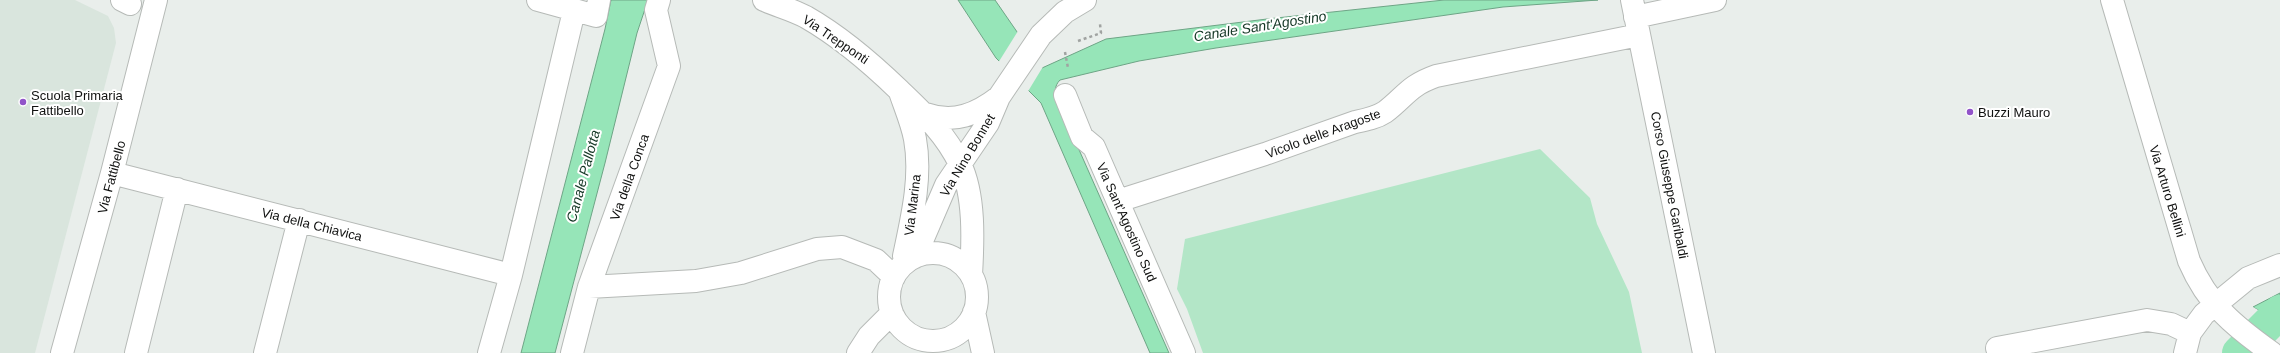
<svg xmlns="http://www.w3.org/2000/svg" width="2280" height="353" font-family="Arial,sans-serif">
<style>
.built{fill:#d9e5dd}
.green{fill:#b3e6c7}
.water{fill:#96e5b8;stroke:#6ea586}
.pier{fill:#e9eeeb}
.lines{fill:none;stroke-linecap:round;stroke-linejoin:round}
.canal{stroke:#96e5b8;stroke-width:34}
.minor-casing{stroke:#b6bab7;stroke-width:24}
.path{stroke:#a0a3a1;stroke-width:2.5;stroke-dasharray:3 3;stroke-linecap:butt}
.minor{stroke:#fff;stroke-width:22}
.poi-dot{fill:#9153c9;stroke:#fff;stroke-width:1.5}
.labels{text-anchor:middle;stroke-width:4;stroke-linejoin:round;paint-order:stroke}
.street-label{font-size:13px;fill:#101110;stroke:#fff}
.poi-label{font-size:13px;fill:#101110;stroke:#fff;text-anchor:start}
.water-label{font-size:14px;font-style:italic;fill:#133624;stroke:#fff}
</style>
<rect width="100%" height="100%" fill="#e9eeeb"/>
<path class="built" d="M 0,0 L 75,0 L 108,16 L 114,28 L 116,43 L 35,353 L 0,353 Z"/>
<path class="green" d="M 1540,149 L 1590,198 L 1597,224 L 1629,292 L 1642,353 L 1203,353 L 1187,309 L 1177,289 L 1185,239 Z"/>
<path class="water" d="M 611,0 L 648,0 L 637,33 L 605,163 L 555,353 L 521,353 L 605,29 Z
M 958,0 L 995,0 L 1042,68 L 1106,39 L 1267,19 L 1444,0 L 1598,0 L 1503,7 L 1216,48 L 1139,61 L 1060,80 C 1054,86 1055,92 1057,100 L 1169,353 L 1150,353 L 1041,103 L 996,58 Z
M 2280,293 L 2280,323 L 2253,307 Z"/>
<path class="pier" d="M 1018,31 L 1043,65 L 1044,65 L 1027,93 L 998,63 Z
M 2253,307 L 2280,323 L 2280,325 L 2252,309 Z"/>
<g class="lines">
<path class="canal" d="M 2239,353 L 2280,312"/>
<g class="minor-casing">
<path id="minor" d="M 122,0 L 130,4
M 538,0 L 596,16 L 599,0
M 764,0 C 778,6 793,10 806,17 C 841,37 871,63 899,90 C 923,113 945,133 960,164 C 975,195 973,241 971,275
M 1632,0 L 1704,353
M 2112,0 L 2189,261 C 2208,305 2234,326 2272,353
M 1635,17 L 1715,0
M 900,92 C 905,107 912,123 915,139 C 922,177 912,218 904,256
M 1065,95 L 1082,137 L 1094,147 L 1184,353
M 926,114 C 954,124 977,114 999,97
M 112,173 L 511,275
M 1118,201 L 1265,154 L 1355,122 C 1365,120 1376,118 1385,112 C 1406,96 1408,86 1436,76 L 1639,35
M889 297a44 44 0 1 1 88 0a44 44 0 1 1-88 0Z
M 915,257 L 946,185 L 988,123 L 999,97 L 1041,35 L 1065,12 L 1085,0
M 589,287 L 696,281 L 741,273 L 817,249 L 842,247 L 876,260 L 894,277
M 974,312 L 983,353
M 1997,348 L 2147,320 L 2171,324 L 2190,333
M 62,353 L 112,173 L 156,0
M 136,353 L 177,189
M 265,353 L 299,220
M 489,353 L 511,275 L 574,11
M 572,353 L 589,287 L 669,66 L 656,10 L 659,0
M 858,353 L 869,336 L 892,313
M 2185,353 L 2190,333 L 2204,314 L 2248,278 L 2280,265"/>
</g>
<path class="path" d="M 1078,41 L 1101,33 L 1100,24
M 1065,52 L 1068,68"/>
<use href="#minor" class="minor"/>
</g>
<g class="poi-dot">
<circle cx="23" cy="102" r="4"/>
<circle cx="1970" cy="112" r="4"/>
</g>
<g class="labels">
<g class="street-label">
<text transform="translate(836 39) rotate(34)" y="5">Via Trepponti</text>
<text transform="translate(1323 133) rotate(-20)" y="5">Vicolo delle Aragoste</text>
<text transform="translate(967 155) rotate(-59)" y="5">Via Nino Bonnet</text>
<text transform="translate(111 177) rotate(-75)" y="5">Via Fattibello</text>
<text transform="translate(629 177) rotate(-70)" y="5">Via della Conca</text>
<text transform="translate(1670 185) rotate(79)" y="5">Corso Giuseppe Garibaldi</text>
<text transform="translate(2168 191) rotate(73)" y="5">Via Arturo Bellini</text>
<text transform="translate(912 205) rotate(-83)" y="5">Via Marina</text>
<text transform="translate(1127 222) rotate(66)" y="5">Via Sant'Agostino Sud</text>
<text transform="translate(312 224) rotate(14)" y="5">Via della Chiavica</text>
</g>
<g class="poi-label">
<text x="31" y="100">Scuola Primaria<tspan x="31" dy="15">Fattibello</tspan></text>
<text x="1978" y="117">Buzzi Mauro</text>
</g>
<g class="water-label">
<text transform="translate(1260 26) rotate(-9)" y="5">Canale Sant'Agostino</text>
<text transform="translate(583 176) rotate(-75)" y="5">Canale Pallotta</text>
</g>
</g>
</svg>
